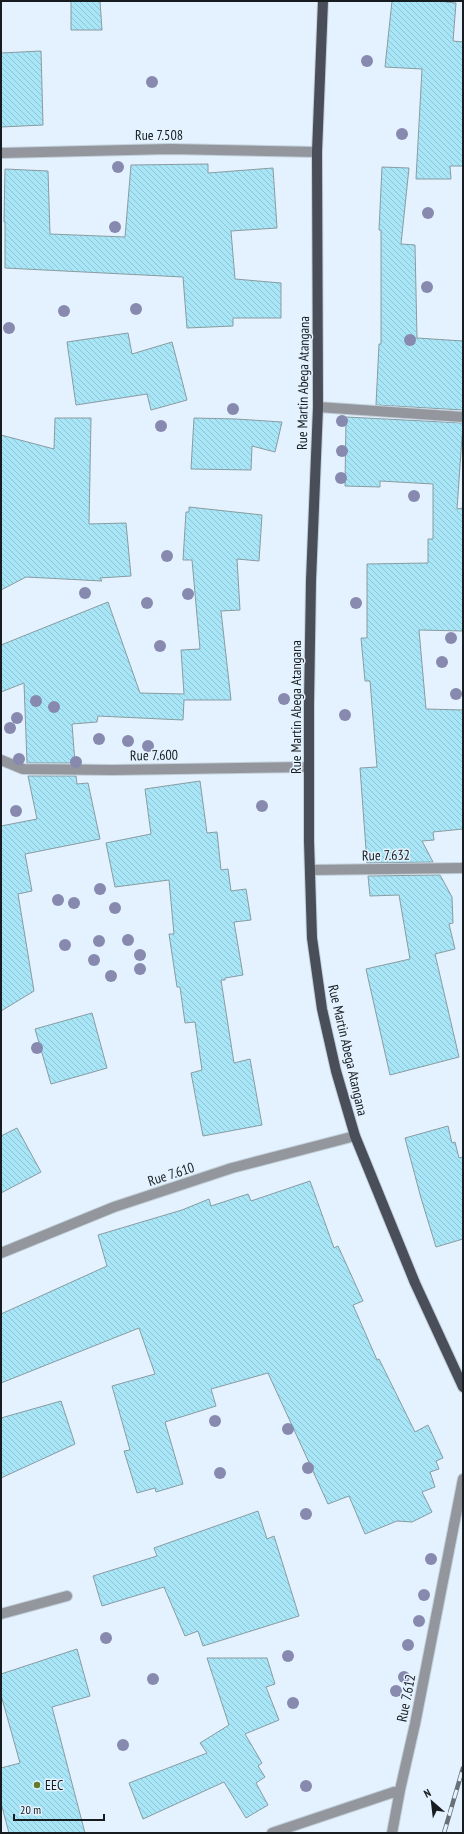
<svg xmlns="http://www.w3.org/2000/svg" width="464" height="1834" font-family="'PT Sans Narrow',sans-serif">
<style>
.building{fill:url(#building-back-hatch);stroke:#899ca2}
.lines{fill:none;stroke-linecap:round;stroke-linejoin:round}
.minor-casing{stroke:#c2d0da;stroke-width:12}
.major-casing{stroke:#c2d0da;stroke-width:12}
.minor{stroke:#93969d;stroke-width:10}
.major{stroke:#494e59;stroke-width:10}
.rail-casing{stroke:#687179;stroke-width:4.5}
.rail{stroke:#e3f2fe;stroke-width:3;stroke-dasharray:9;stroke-linecap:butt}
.tree{fill:#8889af}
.poi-dot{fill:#627a2c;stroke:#e3f2fe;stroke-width:1.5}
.labels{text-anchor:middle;stroke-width:3;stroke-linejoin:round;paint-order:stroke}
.street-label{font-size:14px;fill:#161c20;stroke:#e3f2fe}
.poi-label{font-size:14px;fill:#161c20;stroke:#e3f2fe;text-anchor:start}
</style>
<defs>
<pattern id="building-back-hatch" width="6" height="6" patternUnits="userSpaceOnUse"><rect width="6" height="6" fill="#a7e5f7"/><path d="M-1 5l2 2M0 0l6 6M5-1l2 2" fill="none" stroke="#8fc4d3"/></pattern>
</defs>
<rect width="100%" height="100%" fill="#e3f2fe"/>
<path class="building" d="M 71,1 L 100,1 L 102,30 L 71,30 Z
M 392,1 L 437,1 L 456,3 L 453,41 L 463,42 L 463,166 L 450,166 L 451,179 L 416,179 L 422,69 L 385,67 Z
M 41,51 L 43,125 L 1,127 L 1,53 Z
M 208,164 L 208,173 L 273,168 L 277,228 L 231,231 L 235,279 L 281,283 L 281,318 L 233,318 L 233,326 L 187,328 L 183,277 L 5,268 L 5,222 L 4,222 L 5,169 L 48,171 L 50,234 L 125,237 L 131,165 Z
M 382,167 L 409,168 L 401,244 L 415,245 L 417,338 L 463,341 L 463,410 L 376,405 L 379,344 L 381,344 L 381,230 L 379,230 Z
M 128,333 L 132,354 L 172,342 L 187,400 L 151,410 L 147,394 L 76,405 L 67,342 Z
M 346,417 L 463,423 L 457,509 L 463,508 L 463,631 L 419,630 L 426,709 L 463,710 L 463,829 L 433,832 L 434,840 L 422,841 L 433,862 L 367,863 L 360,768 L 377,767 L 370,681 L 365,681 L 361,638 L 367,638 L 367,564 L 428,563 L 428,539 L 433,539 L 433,484 L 380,481 L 380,487 L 345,486 Z
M 55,418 L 91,418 L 89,524 L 126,523 L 131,576 L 100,578 L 102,581 L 26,577 L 1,590 L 1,435 L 54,449 Z
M 194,418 L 236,419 L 282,422 L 275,452 L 252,446 L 251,470 L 191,469 Z
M 189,507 L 262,515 L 259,561 L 237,559 L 240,610 L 221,611 L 231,700 L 184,700 L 183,720 L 98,716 L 97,722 L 72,724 L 75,763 L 27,763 L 24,683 L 1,692 L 1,645 L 108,602 L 140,693 L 184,694 L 181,650 L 200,649 L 192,560 L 183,560 L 186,512 L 189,512 Z
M 28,776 L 76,776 L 77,784 L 88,783 L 100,839 L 25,854 L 32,891 L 18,894 L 34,991 L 1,1011 L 1,826 L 37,819 Z
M 200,781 L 207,833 L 217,832 L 221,870 L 228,869 L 231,891 L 246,889 L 251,920 L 234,922 L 243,975 L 225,978 L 225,980 L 221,980 L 234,1063 L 250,1059 L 262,1125 L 203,1136 L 191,1073 L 202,1070 L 195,1022 L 185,1023 L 180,987 L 177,987 L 169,934 L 174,934 L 169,880 L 115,887 L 106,843 L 151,834 L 145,789 Z
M 440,875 L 452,897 L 453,923 L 449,924 L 455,949 L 435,954 L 459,1057 L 390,1075 L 366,969 L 410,959 L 399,895 L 370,896 L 368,876 Z
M 92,1013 L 107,1068 L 51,1084 L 35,1029 Z
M 448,1126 L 452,1143 L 455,1142 L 459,1158 L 463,1157 L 463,1239 L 436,1247 L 421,1198 L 405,1138 Z
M 17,1128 L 41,1172 L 1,1193 L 1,1136 Z
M 310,1181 L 334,1248 L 338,1246 L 363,1301 L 353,1305 L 377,1360 L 379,1359 L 415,1432 L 428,1425 L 443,1458 L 436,1461 L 439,1469 L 430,1472 L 435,1487 L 422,1492 L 432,1512 L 412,1522 L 397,1521 L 365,1534 L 349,1496 L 328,1504 L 268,1373 L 211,1389 L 216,1406 L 165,1422 L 183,1484 L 156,1492 L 155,1488 L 137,1493 L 124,1451 L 130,1450 L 112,1386 L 155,1374 L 139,1328 L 1,1383 L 1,1314 L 107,1266 L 98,1235 L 182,1210 L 209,1199 L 211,1206 L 248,1194 L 251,1201 Z
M 61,1401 L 75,1444 L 1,1478 L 1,1418 Z
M 258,1511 L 267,1539 L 274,1536 L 299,1616 L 203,1646 L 198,1631 L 185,1636 L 164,1587 L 102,1606 L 93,1576 L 157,1556 L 154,1548 Z
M 77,1649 L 90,1696 L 52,1707 L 85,1833 L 9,1833 L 1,1803 L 1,1768 L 20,1763 L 1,1695 L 1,1674 Z
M 207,1658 L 267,1658 L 275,1684 L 266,1687 L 279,1720 L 245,1734 L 262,1763 L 258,1766 L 265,1777 L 256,1783 L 268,1805 L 246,1818 L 224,1782 L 143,1819 L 129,1783 L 207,1753 L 200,1743 L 229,1725 Z"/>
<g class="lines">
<g class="minor-casing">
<path id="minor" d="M 1,153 L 170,149 L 317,152
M 318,407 L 463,417
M 1,760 L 23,769 L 113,770 L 309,767
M 310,870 L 463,868
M 1,1253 L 114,1207 L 232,1168 L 355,1136
M 1,1614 L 67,1596
M 272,1833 L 400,1790 L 415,1724 L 463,1479
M 392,1833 L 400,1790"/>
</g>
<g class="major-casing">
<path id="major" d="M 323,1 L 317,152 L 318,407 L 311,581 L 309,704 L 309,841 L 312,938 L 322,1009 L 336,1071 L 355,1136 L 415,1283 L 463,1387"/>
</g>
<use href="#minor" class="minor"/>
<use href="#major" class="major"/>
<g class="rail-casing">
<path id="rail" d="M 444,1833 L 463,1768"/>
</g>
<use href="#rail" class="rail"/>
</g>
<g class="tree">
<circle cx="367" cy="61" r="6"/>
<circle cx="152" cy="82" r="6"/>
<circle cx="402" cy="134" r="6"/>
<circle cx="118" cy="167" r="6"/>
<circle cx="428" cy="213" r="6"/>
<circle cx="115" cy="227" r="6"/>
<circle cx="427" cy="287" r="6"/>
<circle cx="136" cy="309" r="6"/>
<circle cx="64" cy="311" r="6"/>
<circle cx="9" cy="328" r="6"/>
<circle cx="410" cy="340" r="6"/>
<circle cx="233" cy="409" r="6"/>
<circle cx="342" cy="421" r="6"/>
<circle cx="161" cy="426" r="6"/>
<circle cx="342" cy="451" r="6"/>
<circle cx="341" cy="478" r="6"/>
<circle cx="414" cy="496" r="6"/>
<circle cx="167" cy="556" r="6"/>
<circle cx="85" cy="593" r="6"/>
<circle cx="188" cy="594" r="6"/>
<circle cx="147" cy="603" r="6"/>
<circle cx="356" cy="603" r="6"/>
<circle cx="451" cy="638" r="6"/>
<circle cx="160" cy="646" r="6"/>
<circle cx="442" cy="662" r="6"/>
<circle cx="456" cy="694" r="6"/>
<circle cx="284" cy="699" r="6"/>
<circle cx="36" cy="701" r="6"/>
<circle cx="54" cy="707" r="6"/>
<circle cx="345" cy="715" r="6"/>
<circle cx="17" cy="718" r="6"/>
<circle cx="10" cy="728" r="6"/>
<circle cx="99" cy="739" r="6"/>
<circle cx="128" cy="741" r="6"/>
<circle cx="148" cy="746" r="6"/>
<circle cx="19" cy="759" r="6"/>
<circle cx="76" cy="762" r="6"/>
<circle cx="262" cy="806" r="6"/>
<circle cx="16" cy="811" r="6"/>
<circle cx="100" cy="889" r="6"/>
<circle cx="58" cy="900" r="6"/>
<circle cx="74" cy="903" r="6"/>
<circle cx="115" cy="908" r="6"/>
<circle cx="128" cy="940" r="6"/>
<circle cx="99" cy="941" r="6"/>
<circle cx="65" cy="945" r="6"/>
<circle cx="140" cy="955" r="6"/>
<circle cx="94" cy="960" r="6"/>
<circle cx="140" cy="969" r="6"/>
<circle cx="111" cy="976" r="6"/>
<circle cx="37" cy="1048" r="6"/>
<circle cx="215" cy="1421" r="6"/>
<circle cx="288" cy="1429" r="6"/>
<circle cx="308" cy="1468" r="6"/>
<circle cx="220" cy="1473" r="6"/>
<circle cx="306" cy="1514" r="6"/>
<circle cx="431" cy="1559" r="6"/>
<circle cx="424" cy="1595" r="6"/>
<circle cx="419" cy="1621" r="6"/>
<circle cx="106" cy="1638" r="6"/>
<circle cx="408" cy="1645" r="6"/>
<circle cx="288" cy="1656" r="6"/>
<circle cx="404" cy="1677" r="6"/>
<circle cx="153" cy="1679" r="6"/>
<circle cx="396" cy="1691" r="6"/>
<circle cx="293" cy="1703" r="6"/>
<circle cx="123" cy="1745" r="6"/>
<circle cx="306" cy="1786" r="6"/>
</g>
<circle class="poi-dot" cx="37" cy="1785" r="4"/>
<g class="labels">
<g class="street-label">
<text x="159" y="140">Rue 7.508</text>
<text transform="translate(303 383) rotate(-89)" y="5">Rue Martin Abega Atangana</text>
<text transform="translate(296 707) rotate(-90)" y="5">Rue Martin Abega Atangana</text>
<text transform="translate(154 755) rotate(-1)" y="5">Rue 7.600</text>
<text transform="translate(386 855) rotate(-1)" y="5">Rue 7.632</text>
<text transform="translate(348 1050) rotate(77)" y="5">Rue Martin Abega Atangana</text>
<text transform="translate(171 1174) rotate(-18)" y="5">Rue 7.610</text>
<text transform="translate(406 1698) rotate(-79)" y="5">Rue 7.612</text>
</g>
<g class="poi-label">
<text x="45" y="1790">EEC</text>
</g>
</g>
<rect width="464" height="1834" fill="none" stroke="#161c20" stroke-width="4"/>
<g transform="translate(432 1802) rotate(332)" stroke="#e3f2fe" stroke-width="3" paint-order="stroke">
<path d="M0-3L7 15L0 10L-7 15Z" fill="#161c20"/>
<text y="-6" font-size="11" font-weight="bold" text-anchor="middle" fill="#161c20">N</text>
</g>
<path d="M14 1814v6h90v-6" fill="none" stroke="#161c20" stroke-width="2"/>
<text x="20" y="1814" font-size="12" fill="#161c20" stroke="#e3f2fe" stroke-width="3" paint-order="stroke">20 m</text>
</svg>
